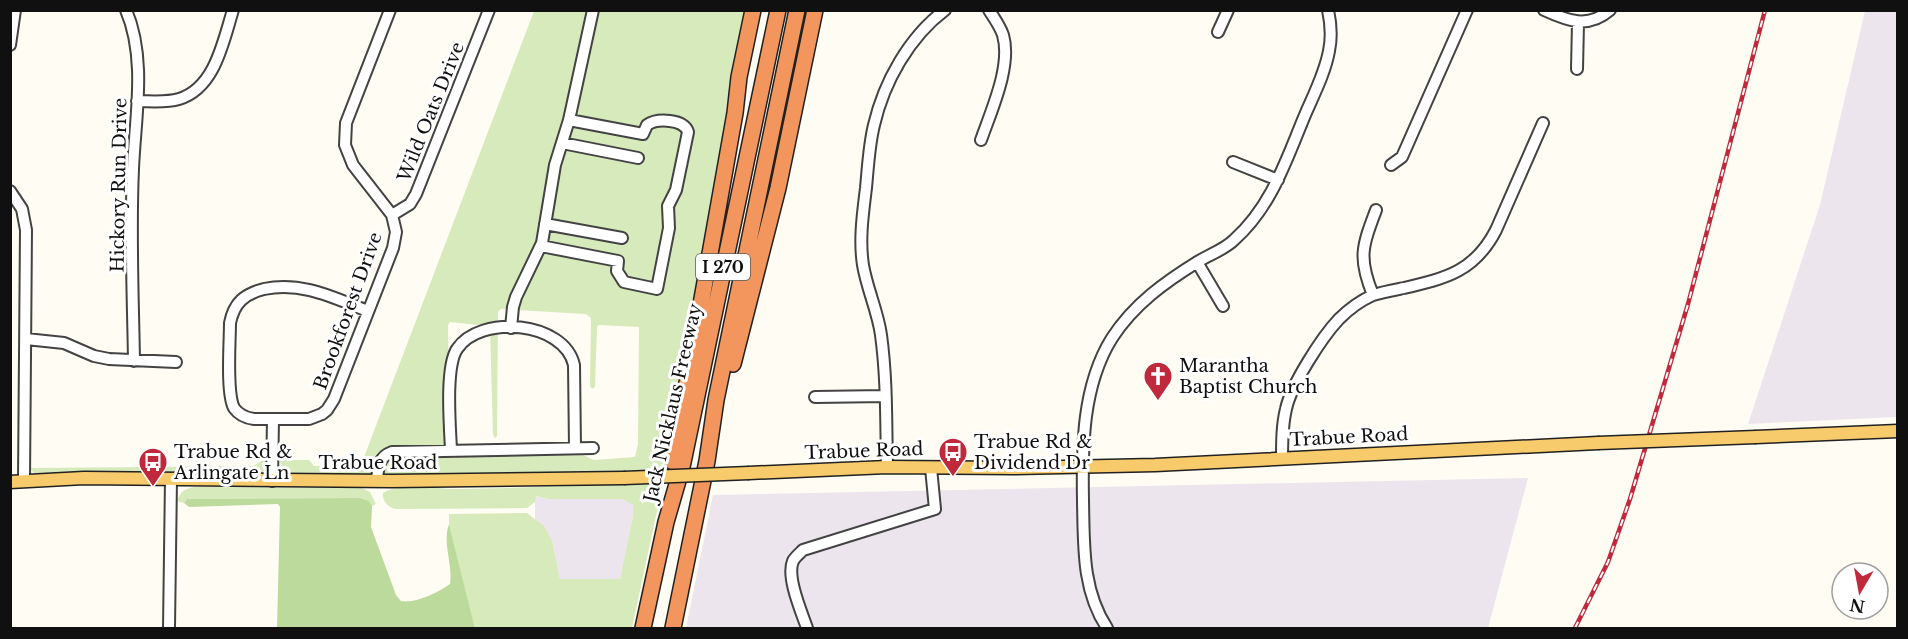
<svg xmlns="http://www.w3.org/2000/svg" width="1908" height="639" font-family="'Libre Baskerville',serif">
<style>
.industrial{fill:#ece5ee}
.green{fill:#d7eabc}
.forest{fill:#bcda9b}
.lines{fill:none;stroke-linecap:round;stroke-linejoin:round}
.minor-casing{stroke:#434343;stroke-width:14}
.major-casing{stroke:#212121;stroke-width:15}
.highway-casing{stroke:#212121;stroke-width:18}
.minor{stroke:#fff;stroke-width:10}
.major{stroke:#f7ca6b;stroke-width:12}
.highway{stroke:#f2965d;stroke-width:15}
.rail-casing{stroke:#c0283b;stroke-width:4.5}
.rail{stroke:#fff;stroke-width:2;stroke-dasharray:7;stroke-linecap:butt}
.major-bridge-casing{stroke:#212121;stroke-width:15;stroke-linecap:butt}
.major-bridge{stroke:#f7ca6b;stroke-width:12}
.labels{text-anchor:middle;stroke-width:6;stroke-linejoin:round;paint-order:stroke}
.shield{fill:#fff;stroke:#585858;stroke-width:1.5}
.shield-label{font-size:16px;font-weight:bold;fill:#101010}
.street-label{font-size:18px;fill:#101010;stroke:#fff}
.poi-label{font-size:18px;fill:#101010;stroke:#fff;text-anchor:start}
</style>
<rect width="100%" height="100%" fill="#fffcf3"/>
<path class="industrial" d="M 1865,11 L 1897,11 L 1897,417 L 1748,424 L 1820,205 Z
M 1528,478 L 1488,628 L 686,628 L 713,495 Z
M 535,496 L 548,499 L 622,499 L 634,505 L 633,515 L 620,579 L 560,579 L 552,540 L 535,521 Z"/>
<path class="green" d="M 534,11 L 744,11 L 664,471 L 390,476 L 385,473 L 383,465 L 391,456 L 576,452 L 594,460 L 635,457 L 638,444 L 639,327 L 599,325 L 597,327 L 595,387 L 592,389 L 590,386 L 591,318 L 586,314 L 501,309 L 498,312 L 497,436 L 495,438 L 493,435 L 490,328 L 487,326 L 450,322 L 448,325 L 449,389 L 445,394 L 444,448 L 386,449 L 380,451 L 370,475 L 287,475 L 282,472 L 280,460 L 309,460 L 314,466 L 361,465 Z
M 263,460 L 268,461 C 267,468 266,472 258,474 L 38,474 L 34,473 L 30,468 L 253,466 Z
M 663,483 L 632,628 L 475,628 L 449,524 L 449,514 L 527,513 L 544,526 L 552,540 L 560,579 L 620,579 L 633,515 L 633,505 L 622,499 L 548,499 L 536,496 L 535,502 L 527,508 L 395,509 C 388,507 382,501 383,493 C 401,482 439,490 460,489 C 528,488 596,485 663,483 Z
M 194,487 L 362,488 L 370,492 L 376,504 L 372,506 L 369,501 L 360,498 L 187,499 L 184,503 L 177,501 C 181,491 184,489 194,487 Z"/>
<path class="forest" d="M 360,498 L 369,501 L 372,506 L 371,527 L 396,595 L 401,601 C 415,604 439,592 450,584 C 453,564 442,543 449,524 L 475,628 L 277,628 L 280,507 L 278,504 L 189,507 L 184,503 L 187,499 Z"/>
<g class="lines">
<g class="minor-casing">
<path id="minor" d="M 126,10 C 147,59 135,118 133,169 C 130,233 133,297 134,361
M 1544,10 C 1568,21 1588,29 1610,10
M 1218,32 L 1228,10
M 10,45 L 15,10
M 1577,69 L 1578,23
M 137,101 C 150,101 165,103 179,99 C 215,88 223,42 233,10
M 981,140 C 991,111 1012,66 1003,35 C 1000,26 994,18 989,10
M 562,143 L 638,158
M 1233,162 L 1278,180
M 1391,165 L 1402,157 L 1467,10
M 10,191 L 22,209 L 26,230 L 24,480
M 392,215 L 410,204 L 416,194 L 489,10
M 545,224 L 622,238
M 541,246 L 618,261 L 617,271 L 624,282 L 657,289 L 669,228 L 668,206 L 676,190 L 688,132 C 684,119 657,118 647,125 L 643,134 L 569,120
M 1197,262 L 1223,306
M 1373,295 C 1358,258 1362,247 1376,210
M 368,311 C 334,298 302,281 264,289 C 244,294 234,303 230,323 C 230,342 226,393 234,408 C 239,415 246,418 254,419 L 309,419 L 322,414 L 327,410 L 334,399 L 393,248 L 396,232 L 392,215 L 353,165 L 345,145 L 346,123 L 390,10
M 511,328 L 513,307 L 516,297 L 542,243 L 555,165 L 569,120 L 593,10
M 26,339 L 64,343 L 94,356 L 109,359 L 176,362
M 815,397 L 885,396
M 451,450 C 450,426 445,367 457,349 C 480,314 564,321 574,365 L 575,448
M 1282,459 C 1282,442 1282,425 1286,409 C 1291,385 1322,337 1339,319 C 1348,310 1362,300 1373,295 C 1383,292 1394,290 1404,288 C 1447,278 1475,271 1496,230 L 1543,123
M 887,467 C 886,423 887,379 881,335 C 878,312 867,289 863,265 C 859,239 863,213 866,188 C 868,167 869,145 874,125 C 884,82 909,37 945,10
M 272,481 L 273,419
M 377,481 C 378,468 378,457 392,452 L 593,448
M 169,628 L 171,479
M 807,628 C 802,613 786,577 793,561 C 795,557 800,553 803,550 L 935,509 L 931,468
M 1107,628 C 1082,590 1084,546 1083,501 C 1082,447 1082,386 1112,338 C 1134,304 1165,282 1199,261 C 1211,254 1225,249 1234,240 C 1272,206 1286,160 1305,115 C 1314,94 1325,73 1329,51 C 1332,37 1331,24 1328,10"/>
</g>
<g class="major-casing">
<path id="major" d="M 1756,437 L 1898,431
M 749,473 L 887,467 L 1014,468 L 1155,465 L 1598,443
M 10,482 L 84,478 L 392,481 L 624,478"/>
</g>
<g class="highway-casing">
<path id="highway" d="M 733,364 L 778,188 L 815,10
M 673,462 L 735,113 L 739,77 L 753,10
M 643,628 L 666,522 L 682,467 L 778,10
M 673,628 L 707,461 L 716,400 L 797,10"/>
</g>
<use href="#minor" class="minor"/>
<use href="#major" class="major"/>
<use href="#highway" class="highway"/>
<g class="rail-casing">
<path id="rail" d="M 1575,628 L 1608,562 L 1630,499 L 1688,304 L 1765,10"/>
</g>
<use href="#rail" class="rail"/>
<g class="major-bridge-casing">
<path id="major-bridge" d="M 1598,443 L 1756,437
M 624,478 L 749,473"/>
</g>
<use href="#major-bridge" class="major-bridge"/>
</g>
<defs>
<g id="church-pin" transform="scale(1.5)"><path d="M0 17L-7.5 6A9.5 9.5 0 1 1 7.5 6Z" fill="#c0283b" stroke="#fff"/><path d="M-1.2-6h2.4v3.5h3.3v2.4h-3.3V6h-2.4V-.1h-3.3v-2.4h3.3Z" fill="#fff"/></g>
<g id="bus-pin" transform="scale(1.5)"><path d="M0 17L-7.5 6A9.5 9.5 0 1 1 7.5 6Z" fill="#c0283b" stroke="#fff"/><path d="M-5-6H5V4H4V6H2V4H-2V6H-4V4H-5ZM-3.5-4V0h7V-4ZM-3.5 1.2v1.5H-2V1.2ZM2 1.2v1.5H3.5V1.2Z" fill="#fff"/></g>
</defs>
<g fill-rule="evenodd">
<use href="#church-pin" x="1158" y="376"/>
<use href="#bus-pin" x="953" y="452"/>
<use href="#bus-pin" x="153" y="462"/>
</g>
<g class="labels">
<rect class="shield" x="696" y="254" width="54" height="26" rx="4.5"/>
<g class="shield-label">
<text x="723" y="273">I 270</text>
</g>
<g class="street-label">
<text transform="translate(431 112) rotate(-68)" y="6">Wild Oats Drive</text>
<text transform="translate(119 185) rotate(-89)" y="6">Hickory Run Drive</text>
<text transform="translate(348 311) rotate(-70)" y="6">Brookforest Drive</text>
<text transform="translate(673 403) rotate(-77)" y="6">Jack Nicklaus Freeway</text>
<text transform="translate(1349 437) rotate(-3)" y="6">Trabue Road</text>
<text transform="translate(864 451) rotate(-2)" y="6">Trabue Road</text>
<text x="378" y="469">Trabue Road</text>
</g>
<g class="poi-label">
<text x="1179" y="372">Marantha<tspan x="1179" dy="21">Baptist Church</tspan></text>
<text x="974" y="448">Trabue Rd &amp;<tspan x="974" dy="21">Dividend Dr</tspan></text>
<text x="174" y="458">Trabue Rd &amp;<tspan x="174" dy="21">Arlingate Ln</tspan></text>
</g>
</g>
<rect width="1908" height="639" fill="none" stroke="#101010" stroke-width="24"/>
<g transform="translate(1860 591) rotate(190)"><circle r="28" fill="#ffffff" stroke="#9f9f9f" stroke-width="1.5"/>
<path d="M0-4.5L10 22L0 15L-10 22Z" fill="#c0283b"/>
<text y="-9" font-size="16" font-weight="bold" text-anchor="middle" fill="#101010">N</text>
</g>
</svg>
